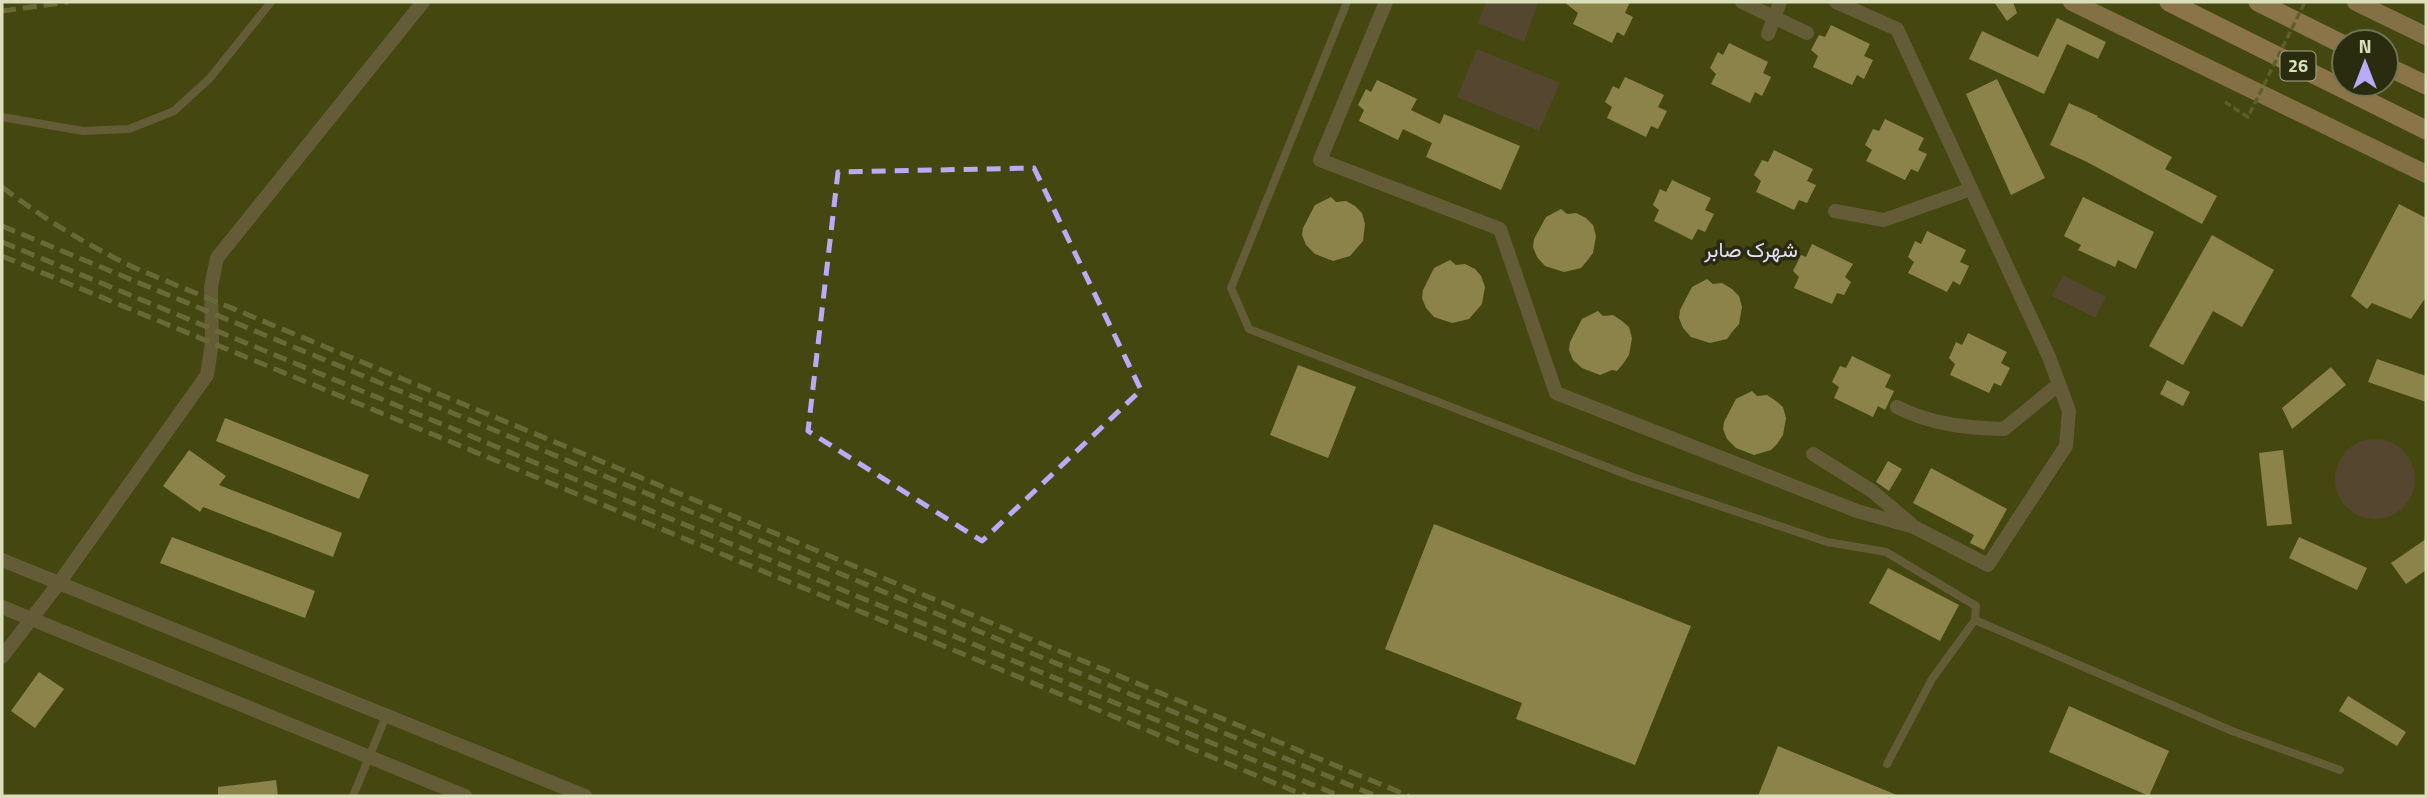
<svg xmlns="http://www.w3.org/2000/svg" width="2428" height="798" font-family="'Titillium Web',Vazirmatn,sans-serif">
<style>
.green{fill:#684554}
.building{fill:#e0cc90}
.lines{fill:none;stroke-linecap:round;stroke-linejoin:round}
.service{stroke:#8b7466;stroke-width:8}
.minor{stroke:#8b7466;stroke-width:14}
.tertiary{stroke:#8b7466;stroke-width:14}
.primary{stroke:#d1a286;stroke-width:18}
.trunk{stroke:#dfab8c;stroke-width:19}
.rail{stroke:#919467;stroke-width:5;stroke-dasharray:14 7;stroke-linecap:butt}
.path-bridge{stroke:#7b7d4d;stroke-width:3.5;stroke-dasharray:7 3.5;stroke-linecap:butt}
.marked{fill:none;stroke:#b8abf7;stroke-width:5;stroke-dasharray:14 9;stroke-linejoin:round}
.labels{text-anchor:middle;stroke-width:7;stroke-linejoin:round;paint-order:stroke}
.shield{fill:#2a2c0f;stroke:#a7a988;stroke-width:2}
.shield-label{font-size:18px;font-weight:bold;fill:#dcdfbc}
.neighbourhood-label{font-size:21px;fill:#e3e0fd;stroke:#2a2c0f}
</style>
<rect width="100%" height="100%" fill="#454710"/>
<path class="green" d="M 1486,2 L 1538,2 L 1524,42 L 1478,23 Z
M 1477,49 L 1560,83 L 1539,131 L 1457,97 Z
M 2063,275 L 2106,297 L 2095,318 L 2052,296 Z
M2335 479a40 40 0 1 1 80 0a40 40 0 1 1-80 0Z"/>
<path class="building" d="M 1564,2 L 1630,2 L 1625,13 L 1633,17 L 1624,36 L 1617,32 L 1612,43 L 1573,24 L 1578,13 Z
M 1994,2 L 2013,2 L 2017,13 L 2007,21 Z
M 2057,18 L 2106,42 L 2098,59 L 2067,44 L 2044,94 L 1969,59 L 1982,31 L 2038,57 Z
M 1831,25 L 1870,44 L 1864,56 L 1873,60 L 1864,79 L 1857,75 L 1852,85 L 1813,67 L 1818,56 L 1811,50 L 1819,35 L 1825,37 Z
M 1729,43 L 1768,62 L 1763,73 L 1771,77 L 1762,96 L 1755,92 L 1750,103 L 1711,84 L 1716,74 L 1710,68 L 1718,52 L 1723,55 Z
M 1625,77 L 1664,95 L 1658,107 L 1667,111 L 1658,129 L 1651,126 L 1646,137 L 1607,118 L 1612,107 L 1605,102 L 1613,86 L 1619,89 Z
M 1997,79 L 2045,178 L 2011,195 L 1966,94 Z
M 1377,80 L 1417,99 L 1411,110 L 1440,124 L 1444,114 L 1520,146 L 1501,190 L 1426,157 L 1432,143 L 1403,129 L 1398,140 L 1359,121 L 1364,110 L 1358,105 L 1366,89 L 1371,92 Z
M 2069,103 L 2098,116 L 2097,117 L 2172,157 L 2165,169 L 2217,196 L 2202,224 L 2087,162 L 2050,145 Z
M 1885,119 L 1924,138 L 1918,150 L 1927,154 L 1918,172 L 1911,169 L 1905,180 L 1866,161 L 1872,150 L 1865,145 L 1873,129 L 1879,131 Z
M 1774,150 L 1813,169 L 1807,181 L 1816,185 L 1807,203 L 1799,200 L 1794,210 L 1756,192 L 1761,181 L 1754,175 L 1762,160 L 1768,162 Z
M 1672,180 L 1711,198 L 1705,210 L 1714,214 L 1705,232 L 1698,229 L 1692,240 L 1654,221 L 1659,210 L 1653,205 L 1660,189 L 1666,192 Z
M 1331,197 L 1336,202 L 1346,201 L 1355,206 L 1362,213 L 1365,224 L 1363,241 L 1356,249 L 1350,256 L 1333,261 L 1315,254 L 1306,245 L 1302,235 L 1303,228 L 1315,205 Z
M 2083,197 L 2154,232 L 2136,269 L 2118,260 L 2115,267 L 2078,250 L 2081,245 L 2064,236 Z
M 2399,204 L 2426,218 L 2426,297 L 2411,319 L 2372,303 L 2367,309 L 2351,296 Z
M 1561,209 L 1567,214 L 1576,213 L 1586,218 L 1593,225 L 1596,236 L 1593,253 L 1587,261 L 1581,268 L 1564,272 L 1545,266 L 1537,257 L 1533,247 L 1534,239 L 1546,217 Z
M 1927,231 L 1966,250 L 1960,262 L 1969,266 L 1960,285 L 1953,281 L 1947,292 L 1908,273 L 1914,262 L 1908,257 L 1915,241 L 1921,244 Z
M 2212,235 L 2274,270 L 2242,327 L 2213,311 L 2183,365 L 2149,346 Z
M 1812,244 L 1853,264 L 1845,277 L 1851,282 L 1844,295 L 1837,293 L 1832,304 L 1794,288 L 1799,277 L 1793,271 L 1801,255 L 1806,257 Z
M 1450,260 L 1456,265 L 1465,264 L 1475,269 L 1481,276 L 1485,287 L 1482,304 L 1475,312 L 1469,319 L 1452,323 L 1434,317 L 1426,308 L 1422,298 L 1423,290 L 1434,268 Z
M 1707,279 L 1713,284 L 1722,283 L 1732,289 L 1739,296 L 1742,307 L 1739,324 L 1732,332 L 1727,339 L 1710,343 L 1691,337 L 1683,328 L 1679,318 L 1680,310 L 1692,287 Z
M 1598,311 L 1603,316 L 1613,315 L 1622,321 L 1629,327 L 1632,338 L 1629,355 L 1623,364 L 1617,371 L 1612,370 L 1600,375 L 1582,368 L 1573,360 L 1569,350 L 1570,342 L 1582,319 Z
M 1968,333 L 2007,352 L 2001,363 L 2010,368 L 2001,386 L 1994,383 L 1989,393 L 1950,375 L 1955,364 L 1949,358 L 1956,342 L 1962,345 Z
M 1852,356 L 1891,375 L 1885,387 L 1894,391 L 1885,410 L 1878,406 L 1873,417 L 1834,398 L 1839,387 L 1832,382 L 1840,366 L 1846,368 Z
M 2377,359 L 2426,376 L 2426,402 L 2368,382 Z
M 1298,365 L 1356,387 L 1328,458 L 1270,435 Z
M 2331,367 L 2346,385 L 2292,429 L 2282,408 Z
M 2167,380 L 2190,392 L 2183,406 L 2160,394 Z
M 1752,391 L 1757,396 L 1767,395 L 1776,401 L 1783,407 L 1786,418 L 1783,435 L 1777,444 L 1771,450 L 1754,455 L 1736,448 L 1727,439 L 1723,429 L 1724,422 L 1736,399 Z
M 225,418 L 369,475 L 359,499 L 216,441 Z
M 189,450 L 226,476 L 219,485 L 342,533 L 333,557 L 203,507 L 200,512 L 163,486 Z
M 2283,450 L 2292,524 L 2267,526 L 2259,453 Z
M 1888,461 L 1902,469 L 1889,491 L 1876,482 Z
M 1931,468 L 2007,509 L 1984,550 L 1970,543 L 1974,535 L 1913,503 Z
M 1434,524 L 1691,626 L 1635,765 L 1516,719 L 1522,703 L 1385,649 Z
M 172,537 L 315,591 L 305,618 L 160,563 Z
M 2299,537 L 2367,568 L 2357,590 L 2289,558 Z
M 2426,539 L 2426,570 L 2406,584 L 2391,563 Z
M 1888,568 L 1959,605 L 1940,641 L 1869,603 Z
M 39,672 L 64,689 L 35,728 L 11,711 Z
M 2348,696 L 2406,732 L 2397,746 L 2339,711 Z
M 2069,706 L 2169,751 L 2149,796 L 2049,752 Z
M 1778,746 L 1899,796 L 1758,796 Z
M 276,780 L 278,796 L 218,796 L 218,787 Z"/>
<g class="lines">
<path class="service" d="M 1347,2 L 1231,288 L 1249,329 L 1633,477 L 1827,542 L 1886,552 L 1976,606 L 1975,620 L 1932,679 L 1887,764
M 2,117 L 83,131 L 129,129 L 174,111 L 210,78 L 271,2
M 1975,620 L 2232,731 L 2340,770
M 353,796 L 386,716"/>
<path class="minor" d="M 1386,2 L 1320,160 L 1500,229 L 1556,393 L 1857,511 L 1914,527 L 1988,565 L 2066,446 L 2069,411 L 2049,357 L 1897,29 L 1836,2
M 1742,2 L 1807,33
M 1768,34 L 1780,2
M 1835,211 L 1884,220 L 1971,189
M 1897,407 C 1930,424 1966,428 2004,429 L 2059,384
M 1813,454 L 1872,491 L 1911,524
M 2,657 L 59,583 L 207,375 L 212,343 L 211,287 L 217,258 L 423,2"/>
<path class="tertiary" d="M 2,560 L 585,796
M 2,607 L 465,796"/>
<path class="primary" d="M 2072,2 L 2426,174
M 2356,2 L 2426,36"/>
<path class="trunk" d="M 2169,2 L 2426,130
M 2258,2 L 2344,45
M 2386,66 L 2426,85"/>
<path class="rail" d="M 2,11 L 68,2
M 2,187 C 44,219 87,245 135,268 L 1409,796
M 2,226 L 1376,796
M 2,242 L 1340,796
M 2,256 L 1306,796"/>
<path class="path-bridge" d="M 2225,102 L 2248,117 L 2305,2"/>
</g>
<path d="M0 0H2428V798H0ZM 1034,168 L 1141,390 L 982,541 L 808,431 L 838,172 Z" fill="#454710" fill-opacity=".55" fill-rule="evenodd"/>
<path class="marked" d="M 1034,168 L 1141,390 L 982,541 L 808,431 L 838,172 Z"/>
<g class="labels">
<rect class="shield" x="2280.5" y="51.5" width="35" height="29" rx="5"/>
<g class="shield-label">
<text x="2298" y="72">26</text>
</g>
<g class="neighbourhood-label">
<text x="1751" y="257">شهرک صابر</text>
</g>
</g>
<rect width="2428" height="798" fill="none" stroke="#dcdfbc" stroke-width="7"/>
<g transform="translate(2365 63)"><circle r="33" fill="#2a2c0f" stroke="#717454" stroke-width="2"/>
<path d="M0-5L12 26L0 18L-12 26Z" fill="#b8abf7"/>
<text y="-10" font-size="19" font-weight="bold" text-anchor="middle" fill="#dcdfbc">N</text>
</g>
</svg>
